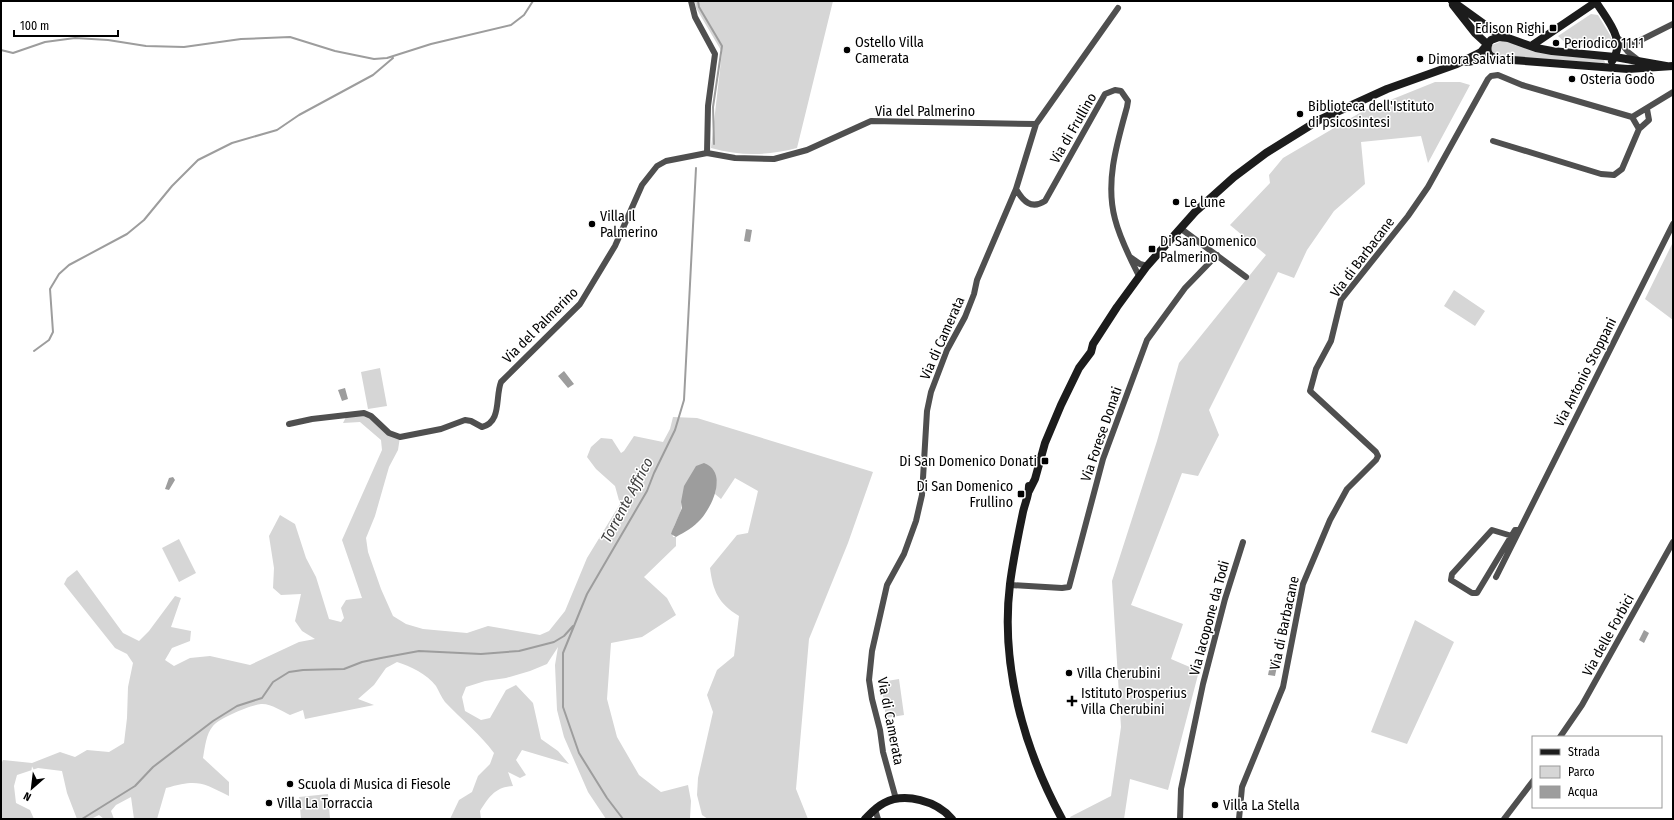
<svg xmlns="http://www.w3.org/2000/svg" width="1674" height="820" font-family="'Fira Sans Condensed',sans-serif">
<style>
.green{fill:#d6d6d6}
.water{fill:#9d9d9d}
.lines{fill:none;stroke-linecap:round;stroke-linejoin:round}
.stream{stroke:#9d9d9d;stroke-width:2}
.minor{stroke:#4f4f4f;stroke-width:6}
.secondary{stroke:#1c1c1c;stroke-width:8}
.poi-dot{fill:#000;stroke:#fff;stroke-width:1.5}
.labels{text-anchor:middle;stroke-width:3;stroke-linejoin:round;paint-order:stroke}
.poi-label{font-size:14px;fill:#000;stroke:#fff;text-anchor:start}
.street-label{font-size:14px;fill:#000;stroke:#fff}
.water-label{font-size:15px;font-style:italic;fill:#3e3e3e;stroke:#fff}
</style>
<rect width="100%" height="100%" fill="#fff"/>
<path class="green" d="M 695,1 L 833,1 L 797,148 C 766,156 741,156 711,148 L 722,52 L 696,8 Z
M 1591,14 L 1598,15 L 1610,35 L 1613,43 L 1610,47 L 1570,47 L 1558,36 Z
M 1502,41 L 1604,59 L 1605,63 L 1498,57 L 1492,53 L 1492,45 Z
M 1435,82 L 1460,82 L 1470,85 L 1428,163 L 1421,136 L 1361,142 L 1365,184 L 1334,211 L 1307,250 L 1294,278 L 1278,272 L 1209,410 L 1219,435 L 1198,476 L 1182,473 L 1131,605 L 1183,624 L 1171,659 L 1199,671 L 1168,790 L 1130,779 L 1124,819 L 1071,819 L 1070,817 L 1111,796 L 1121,727 L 1112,581 L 1157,441 L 1179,363 L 1266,255 L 1230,225 L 1270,183 L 1269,175 L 1283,158 L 1363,111 Z
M 1673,242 L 1673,320 L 1645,299 Z
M 1454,290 L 1485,311 L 1475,326 L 1444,306 Z
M 380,368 L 387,406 L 368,409 L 361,372 Z
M 364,413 L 389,433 L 400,437 L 398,450 L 389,467 L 375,516 L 366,538 L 368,552 L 381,589 L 393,616 L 406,624 L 423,629 L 467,633 L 488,626 L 540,635 L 549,631 L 565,611 L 587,558 L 620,504 L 615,486 L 596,469 L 587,457 L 591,447 L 601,438 L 612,439 L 621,453 L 624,451 L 634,436 L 663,442 L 670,429 L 673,417 L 697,418 L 873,472 L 848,543 L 809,639 L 796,789 L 808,819 L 708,819 L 702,815 L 697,795 L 698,778 L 713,712 L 707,695 L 717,670 L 734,656 L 739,616 C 718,603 713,591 710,568 L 737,535 L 748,533 L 758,491 L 735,478 L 721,499 L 715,494 L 717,481 L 681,502 C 684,515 670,525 673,537 L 676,537 L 676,546 L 644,577 L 667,598 L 676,615 L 642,637 L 611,643 L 607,699 L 617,737 L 639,775 L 661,792 L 688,785 L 691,801 L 690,819 L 606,819 L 588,792 L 564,737 L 557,710 L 555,665 L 558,647 L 547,664 L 530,671 L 506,678 L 485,681 L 466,687 L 462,697 L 465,711 L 481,720 L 490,718 L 506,690 L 516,685 L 533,703 L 541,739 L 558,751 L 569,764 L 522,750 L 516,760 L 526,775 L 520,778 L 508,772 L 513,786 C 495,787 489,797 480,811 L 481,819 L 450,819 L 459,800 L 472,792 L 478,776 L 490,764 L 494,753 C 480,734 461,719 445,702 C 441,697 439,691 436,686 C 427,674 410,666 397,662 L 386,668 L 374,685 L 358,699 L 374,705 L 305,719 L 303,710 L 290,715 C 282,711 270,703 261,704 C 251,705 219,718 213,726 C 206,734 205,747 203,758 L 229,782 L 229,796 C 202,782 197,779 166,788 L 157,819 L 134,819 L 131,797 L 116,805 L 111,811 L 114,819 L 104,819 L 99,815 L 91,819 L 77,819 L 67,793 L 62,771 L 38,768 L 17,775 L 14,786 L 16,803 L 30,810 L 34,819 L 1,819 L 1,764 L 3,760 L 32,763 L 60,752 L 75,757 L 87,750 L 109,752 L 124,743 L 127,718 L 128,687 L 133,663 L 127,654 L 115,648 L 64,584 L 67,578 L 77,570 L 123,633 L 139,641 L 149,631 L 175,596 L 181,598 L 171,627 L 191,631 L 190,641 L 172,648 L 165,660 L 174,666 L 190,658 L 210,656 L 250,665 L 299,642 L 315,639 L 302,631 L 295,621 L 301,594 L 281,595 L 273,588 L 274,568 L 269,536 L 280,515 L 295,524 L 306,558 L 316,577 L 329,619 L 341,622 L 344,618 L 341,608 L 346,600 L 362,598 L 342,540 L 382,450 L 381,440 L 360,422 L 343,423 L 347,415 Z
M 179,539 L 196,573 L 179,582 L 162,548 Z
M 1415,620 L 1454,642 L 1407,744 L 1371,732 Z
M 899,679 L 904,715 L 886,718 L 881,682 Z
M 328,794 L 330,819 L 301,819 L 299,797 Z"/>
<path class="water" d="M 746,229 L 752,230 L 750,242 L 744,241 Z
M 564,371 L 574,384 L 568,388 L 558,376 Z
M 345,388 L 348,399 L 342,401 L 338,390 Z
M 704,463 C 728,472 713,505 701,519 C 694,527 685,532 676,537 L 671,534 L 672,531 L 682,508 L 681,502 L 684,486 L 696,466 Z
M 173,477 L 175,480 L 169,490 L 165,489 L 169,478 Z
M 1644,630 L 1649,633 L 1644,643 L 1639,640 Z
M 1271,660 L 1278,661 L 1275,676 L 1268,675 Z"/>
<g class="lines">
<path class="stream" d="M 698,1 L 699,7 L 722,46 L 713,107 L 714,144
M 1,50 L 13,53 L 45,42 L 75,38 L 108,40 L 146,46 L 184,47 L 241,39 L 290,37 L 335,51 L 374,59 L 387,58 L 431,44 L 511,25 L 524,15 L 533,1
M 34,351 L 49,340 L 53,332 L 50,289 L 59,274 L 69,265 L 127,234 L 144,220 L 172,186 L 198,160 L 232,143 L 277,130 L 299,115 L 373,75 L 393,58
M 82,819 L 135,786 L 153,767 L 213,721 L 237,706 L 262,698 L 273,682 L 289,672 L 303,670 L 344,669 L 362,662 L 381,658 L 419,651 L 481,654 L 519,651 L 554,642 L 564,636 L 573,626
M 623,819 L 607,798 L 579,753 L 563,707 L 563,653 L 587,594 L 647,491 L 654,473 L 675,430 L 684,400 L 696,168"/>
<path class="minor" d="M 691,1 L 695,17 L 715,54 L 708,106 L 707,153
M 1617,37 L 1623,43 L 1631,45 L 1673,24
M 1620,42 L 1628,52 L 1637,59
M 1632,117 L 1673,92
M 1632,117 L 1639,129
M 1493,141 L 1601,174 L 1614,175 L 1622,169 L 1639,129 L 1649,120 L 1647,109
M 1016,189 C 1023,201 1031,210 1045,201 L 1105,94 L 1115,90 L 1121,91 L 1128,101 L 1127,107 C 1117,143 1105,182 1115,219 C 1120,239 1130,258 1139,276
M 1180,228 L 1246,277
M 1130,257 L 1140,264 L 1147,266
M 289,424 L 312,419 L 364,413 L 371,416 L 389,433 L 400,437 L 441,429 L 465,420 L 471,421 L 482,427 C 502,422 495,397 501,382 L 580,304 L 615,246 L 642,185 L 657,166 L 666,161 L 707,153 L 735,158 L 774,159 L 807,150 L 871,121 L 1036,124
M 1512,536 L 1492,530 L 1452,574 L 1451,580 L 1472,593 L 1477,593 L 1515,530 L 1517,530
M 1496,577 L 1673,224
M 1010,585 L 1062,588 L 1069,587 L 1103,459 L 1147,340 L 1185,288 L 1217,255
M 1560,737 L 1582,705 L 1673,542
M 896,799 L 883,752 L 880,730 L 872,699 L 869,680 L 872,651 L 887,585 L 904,554 L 916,521 L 922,495 L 927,411 L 931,392 L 947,350 L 965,317 L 974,294 L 977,280 L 1016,189 L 1036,124 L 1118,8
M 875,809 L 878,819
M 1180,819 L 1181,789 L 1203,684 L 1225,599 L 1243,542
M 1239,819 L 1242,787 L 1283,687 L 1303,584 L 1330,520 L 1347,489 L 1376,460 L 1378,456 L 1376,452 L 1310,391 L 1316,369 L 1331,341 L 1341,300 L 1408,216 L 1428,187 L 1488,79 L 1491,76 L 1498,75 L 1522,85 L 1632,117
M 1504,819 L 1533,781"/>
<path class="secondary" d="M 1452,1 L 1502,37
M 1453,5 L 1475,33 L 1488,45
M 1488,45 C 1486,55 1491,57 1499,59 L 1628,69 L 1673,66
M 1531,46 L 1596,2 C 1607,20 1627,41 1612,61
M 1467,62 L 1485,59 L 1495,59
M 1029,486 C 1029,495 1025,503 1023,512 C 1018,536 1013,560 1010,584 C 1000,665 1024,749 1062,819
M 1029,491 L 1035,479 L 1045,443 L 1061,405 L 1079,368 L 1091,352 L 1093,344 L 1117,307 L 1147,266 L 1195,212 L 1234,177 L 1266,153 L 1319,120 L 1387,89 L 1457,64 L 1481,52 L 1491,40 L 1499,37 L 1508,38 L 1536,48 L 1552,51 L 1615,57 L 1666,66
M 865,819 C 871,813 876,807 884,803 C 905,792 937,801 952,819"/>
</g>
<g class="poi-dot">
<rect x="1549" y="24" width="8" height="8" rx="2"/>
<circle cx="1556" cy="43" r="4"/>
<circle cx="847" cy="50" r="4"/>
<circle cx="1420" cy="59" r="4"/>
<circle cx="1572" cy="79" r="4"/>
<circle cx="1300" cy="114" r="4"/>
<circle cx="1176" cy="202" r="4"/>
<circle cx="592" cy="224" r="4"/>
<rect x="1148" y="245" width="8" height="8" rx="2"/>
<rect x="1041" y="457" width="8" height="8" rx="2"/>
<rect x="1017" y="490" width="8" height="8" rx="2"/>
<circle cx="1069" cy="673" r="4"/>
<path d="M1070 695h4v4h4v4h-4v4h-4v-4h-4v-4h4z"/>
<circle cx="290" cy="784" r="4"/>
<circle cx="269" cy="803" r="4"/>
<circle cx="1215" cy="805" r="4"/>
</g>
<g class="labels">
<g class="poi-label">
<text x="1545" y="33" text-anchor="end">Edison Righi</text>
<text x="855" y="47">Ostello Villa<tspan x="855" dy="16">Camerata</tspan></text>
<text x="1564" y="48">Periodico 11.11</text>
<text x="1428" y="64">Dimora Salviati</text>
<text x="1580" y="84">Osteria Godò</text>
<text x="1308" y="111">Biblioteca dell'Istituto<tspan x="1308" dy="16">di psicosintesi</tspan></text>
<text x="1184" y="207">Le lune</text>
<text x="600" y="221">Villa Il<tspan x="600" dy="16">Palmerino</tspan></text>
<text x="1160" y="246">Di San Domenico<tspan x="1160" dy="16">Palmerino</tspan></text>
<text x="1037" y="466" text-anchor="end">Di San Domenico Donati</text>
<text x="1013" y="491" text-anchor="end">Di San Domenico<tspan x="1013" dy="16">Frullino</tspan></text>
<text x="1077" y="678">Villa Cherubini</text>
<text x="1081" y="698">Istituto Prosperius<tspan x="1081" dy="16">Villa Cherubini</tspan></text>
<text x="298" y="789">Scuola di Musica di Fiesole</text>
<text x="277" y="808">Villa La Torraccia</text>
<text x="1223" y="810">Villa La Stella</text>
</g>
<g class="street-label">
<text x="925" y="116">Via del Palmerino</text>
<text transform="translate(1073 128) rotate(-60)" y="5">Via di Frullino</text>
<text transform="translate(1362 257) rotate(-53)" y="5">Via di Barbacane</text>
<text transform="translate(540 325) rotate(-45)" y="5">Via del Palmerino</text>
<text transform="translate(942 338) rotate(-66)" y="5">Via di Camerata</text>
<text transform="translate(1585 372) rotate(-63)" y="5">Via Antonio Stoppani</text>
<text transform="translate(1101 434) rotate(-71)" y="5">Via Forese Donati</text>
<text transform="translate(1209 618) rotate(-75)" y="5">Via Iacopone da Todi</text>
<text transform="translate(1284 623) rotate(-78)" y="5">Via di Barbacane</text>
<text transform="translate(1608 635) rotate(-61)" y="5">Via delle Forbici</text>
<text transform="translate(891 721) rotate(79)" y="5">Via di Camerata</text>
</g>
<g class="water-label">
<text transform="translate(627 500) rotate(-62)" y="5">Torrente Affrico</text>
</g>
</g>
<rect width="1674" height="820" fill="none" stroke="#000000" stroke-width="4"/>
<rect x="1532" y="736" width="130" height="72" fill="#ffffff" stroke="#999999"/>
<rect x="1540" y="749" width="20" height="6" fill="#1c1c1c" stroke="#999999"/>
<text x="1568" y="756" font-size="12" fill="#000000">Strada</text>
<rect x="1540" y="766" width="20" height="12" fill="#d6d6d6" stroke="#999999"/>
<text x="1568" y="776" font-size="12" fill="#000000">Parco</text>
<rect x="1540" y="786" width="20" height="12" fill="#9d9d9d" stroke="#999999"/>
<text x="1568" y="796" font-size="12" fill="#000000">Acqua</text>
<g transform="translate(32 788) rotate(208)" stroke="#ffffff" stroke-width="3" paint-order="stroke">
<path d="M0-3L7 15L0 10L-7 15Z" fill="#000000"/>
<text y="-6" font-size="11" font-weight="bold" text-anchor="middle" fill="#000000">N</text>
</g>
<path d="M14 30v6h104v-6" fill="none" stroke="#000000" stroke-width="2"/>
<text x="20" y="30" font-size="12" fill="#000000" stroke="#ffffff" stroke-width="3" paint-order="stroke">100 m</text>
</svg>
